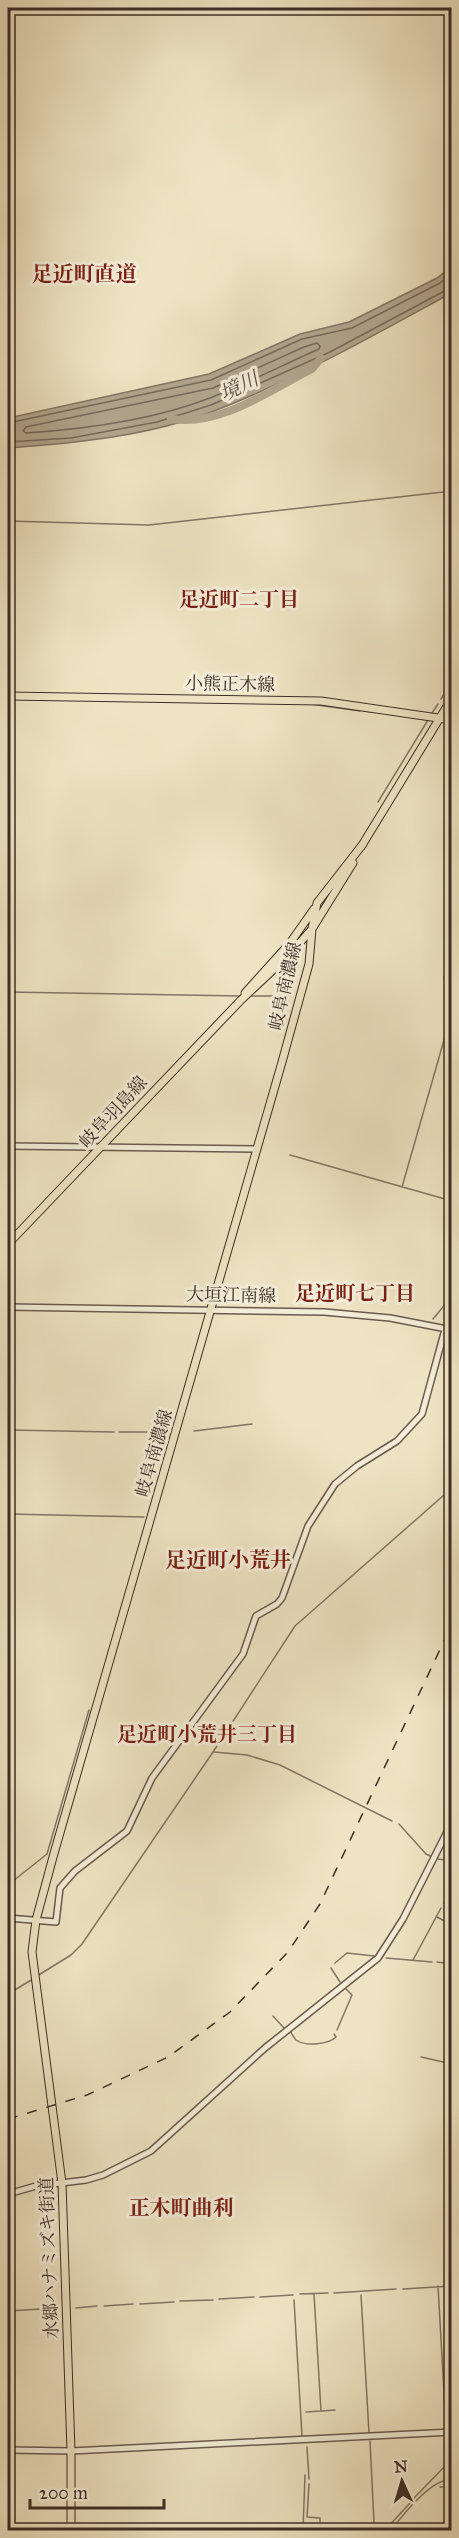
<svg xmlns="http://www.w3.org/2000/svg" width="459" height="2538" font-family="'IM FELL Great Primer','Noto Serif JP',serif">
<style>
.water{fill:#b1a68e;stroke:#827665;stroke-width:1.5}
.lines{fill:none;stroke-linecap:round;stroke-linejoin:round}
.shore{stroke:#766a5a;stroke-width:1.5}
.stream{stroke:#827665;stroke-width:1.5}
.river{stroke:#b1a68e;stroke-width:8}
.minor-casing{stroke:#685b4e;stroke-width:8}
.major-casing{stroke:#3b2d27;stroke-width:9}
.minor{stroke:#f4edd8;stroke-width:5}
.major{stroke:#eee4c3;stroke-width:7}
.rail{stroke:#3b2d27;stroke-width:1.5;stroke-dasharray:10 10;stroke-linecap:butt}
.labels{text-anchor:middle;stroke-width:6;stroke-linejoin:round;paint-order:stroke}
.street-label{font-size:18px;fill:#3b2d27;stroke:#f4edd8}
.water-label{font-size:20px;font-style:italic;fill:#5e5146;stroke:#f4edd8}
.neighbourhood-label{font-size:20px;font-weight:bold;fill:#7a1f14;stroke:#f4edd8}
.quarter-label{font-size:21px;font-weight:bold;fill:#7a1f14;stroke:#f4edd8}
</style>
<rect width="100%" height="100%" fill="#eee4c3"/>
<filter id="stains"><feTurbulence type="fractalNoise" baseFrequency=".00333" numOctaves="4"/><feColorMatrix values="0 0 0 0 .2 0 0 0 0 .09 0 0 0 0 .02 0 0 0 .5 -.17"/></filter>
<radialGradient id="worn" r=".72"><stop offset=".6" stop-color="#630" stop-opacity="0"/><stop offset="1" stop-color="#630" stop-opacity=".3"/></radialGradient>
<path class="water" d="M 451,267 L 451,292 L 444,297 C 369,338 294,380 214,411 C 149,436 77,443 8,448 L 8,418 L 209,374 L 300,334 L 349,322 L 437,278 Z"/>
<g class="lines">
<path class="shore" d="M 317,343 L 320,346 L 319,349 C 283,365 247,383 210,398 C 153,420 87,429 26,433 L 23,431 L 26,427 L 213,388 L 304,347 Z
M 8,423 L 211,380 L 302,339 L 352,328 L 440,283 L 452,274
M 8,442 L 71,438 L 157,422 L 211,405 L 330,352 L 452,287"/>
<path class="stream" d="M 8,521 L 149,525 L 452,491
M 441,699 L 452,681
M 310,704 L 360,711
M 364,711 L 371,712
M 432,713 L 438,704
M 378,802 L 428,720 L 414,718
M 8,992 L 241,996
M 249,996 L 281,996
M 290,1155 L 452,1201
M 402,1187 L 450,1019 L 444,977 L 452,969
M 433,1319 L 452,1296
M 8,1430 L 114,1432
M 194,1431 L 252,1424
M 119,1432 L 163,1432
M 8,1514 L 144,1517
M 214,1752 L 247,1755 L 280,1765 L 392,1821
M 399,1824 L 426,1854 L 432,1857
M 438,1859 L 452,1861
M 8,1885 L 47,1854 L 89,1710
M 444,1903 L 452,1888
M 437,1917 L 450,1924
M 386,1958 L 432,1962
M 413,1960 L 441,1908
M 437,1962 L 452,1964
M 335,1963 L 347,1953 L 374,1956
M 331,1968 L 340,1982
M 37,1976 L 71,1955 L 82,1944 L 213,1752 L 295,1626 L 452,1488
M 8,1994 L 33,1979
M 273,2016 L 284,2028
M 337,2030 L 352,1995 L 345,1988
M 290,2031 C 292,2034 294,2038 296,2040 C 306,2047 329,2044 336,2037 L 334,2034
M 421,2057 L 452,2064
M 438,2286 L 446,2428
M 403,2289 L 452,2286
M 334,2293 L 396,2289
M 300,2294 L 328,2293
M 361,2295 L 369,2433
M 260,2297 L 293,2295
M 219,2299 L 254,2297
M 294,2300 L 302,2436
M 180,2301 L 213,2300
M 140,2304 L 174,2302
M 104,2306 L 133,2304
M 76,2308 L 97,2306
M 8,2311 L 58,2308
M 322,2411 L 335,2410
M 306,2412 L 321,2411 L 314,2294
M 370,2441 L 374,2523 L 387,2528
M 307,2447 L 309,2479
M 309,2484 L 307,2517 L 320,2518 L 320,2530
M 440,2487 L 452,2486
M 413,2499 L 448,2463 L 447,2436
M 303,2530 L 305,2475
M 390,2530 L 387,2528 L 410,2503
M 391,2530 C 403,2515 428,2483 447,2480 L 452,2469"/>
<path class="river" d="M 171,419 C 220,427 270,390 312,369 L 321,358"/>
<g class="minor-casing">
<path id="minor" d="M 8,1146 L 257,1149
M 8,1307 L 324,1312 L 390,1318 L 452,1330
M 8,1918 L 56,1922 L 60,1888 L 75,1871 L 127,1831 L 152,1778 L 243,1654 L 256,1616 L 277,1604 L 282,1598 L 308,1526 L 335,1484 L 357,1466 L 397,1441 L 422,1414 L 444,1333 L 452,1319
M 8,2194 L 36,2186 L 86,2180 L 103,2175 L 151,2151 L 265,2048 L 378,1958 L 403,1919 L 452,1822
M 8,2450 L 71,2451 L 452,2432"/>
</g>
<g class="major-casing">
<path id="major" d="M 8,696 L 321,701 L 452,720
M 361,847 L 452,698
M 245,993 L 290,943 L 314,909
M 8,1244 L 241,1000 L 288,956 L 312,929 L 353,863
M 71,2530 L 71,2451 L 62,2183 L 32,1952 L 36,1920 L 53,1857 L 282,1062 L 309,964 L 312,929 L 317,903 L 363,844"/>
</g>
<use href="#minor" class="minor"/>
<use href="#major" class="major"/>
<path class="rail" d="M 8,2119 L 87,2095 L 168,2057 L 230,2012 L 288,1952 L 320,1904 L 452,1624"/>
</g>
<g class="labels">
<g class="street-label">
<text transform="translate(230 684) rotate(1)" y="6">小熊正木線</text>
<text transform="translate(285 986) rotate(-77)" y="6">岐阜南濃線</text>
<text transform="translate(113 1112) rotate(-47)" y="6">岐阜羽島線</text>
<text transform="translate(231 1295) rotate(1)" y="6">大垣江南線</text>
<text transform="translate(154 1453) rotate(-74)" y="6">岐阜南濃線</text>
<text transform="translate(49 2258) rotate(-92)" y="6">水郷ハナミズキ街道</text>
</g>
<g class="water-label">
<text transform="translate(239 386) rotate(-26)" y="7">境川</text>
</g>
<g class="neighbourhood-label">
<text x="239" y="606">足近町二丁目</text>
<text x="355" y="1300">足近町七丁目</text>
<text x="207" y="1741">足近町小荒井三丁目</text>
</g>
<g class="quarter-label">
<text x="84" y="281">足近町直道</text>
<text x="228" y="1567">足近町小荒井</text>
<text x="181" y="2215">正木町曲利</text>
</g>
</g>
<rect width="459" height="2538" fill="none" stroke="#eee4c3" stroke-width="30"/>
<rect x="9" y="9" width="441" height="2520" fill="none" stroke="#3b2d27" stroke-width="3"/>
<rect x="15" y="15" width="429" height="2508" fill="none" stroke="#3b2d27" stroke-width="1.5"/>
<g transform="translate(402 2481) rotate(356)" stroke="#f4edd8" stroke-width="4.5" paint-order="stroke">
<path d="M0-4.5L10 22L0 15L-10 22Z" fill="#3b2d27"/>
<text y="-9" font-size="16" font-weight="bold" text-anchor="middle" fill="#3b2d27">N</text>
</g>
<path d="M30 2499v9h134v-9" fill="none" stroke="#3b2d27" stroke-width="3"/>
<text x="39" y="2499" font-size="18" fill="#3b2d27" stroke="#f4edd8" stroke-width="4.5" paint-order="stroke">200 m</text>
<rect width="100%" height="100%" filter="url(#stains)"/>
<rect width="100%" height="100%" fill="url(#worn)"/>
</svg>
